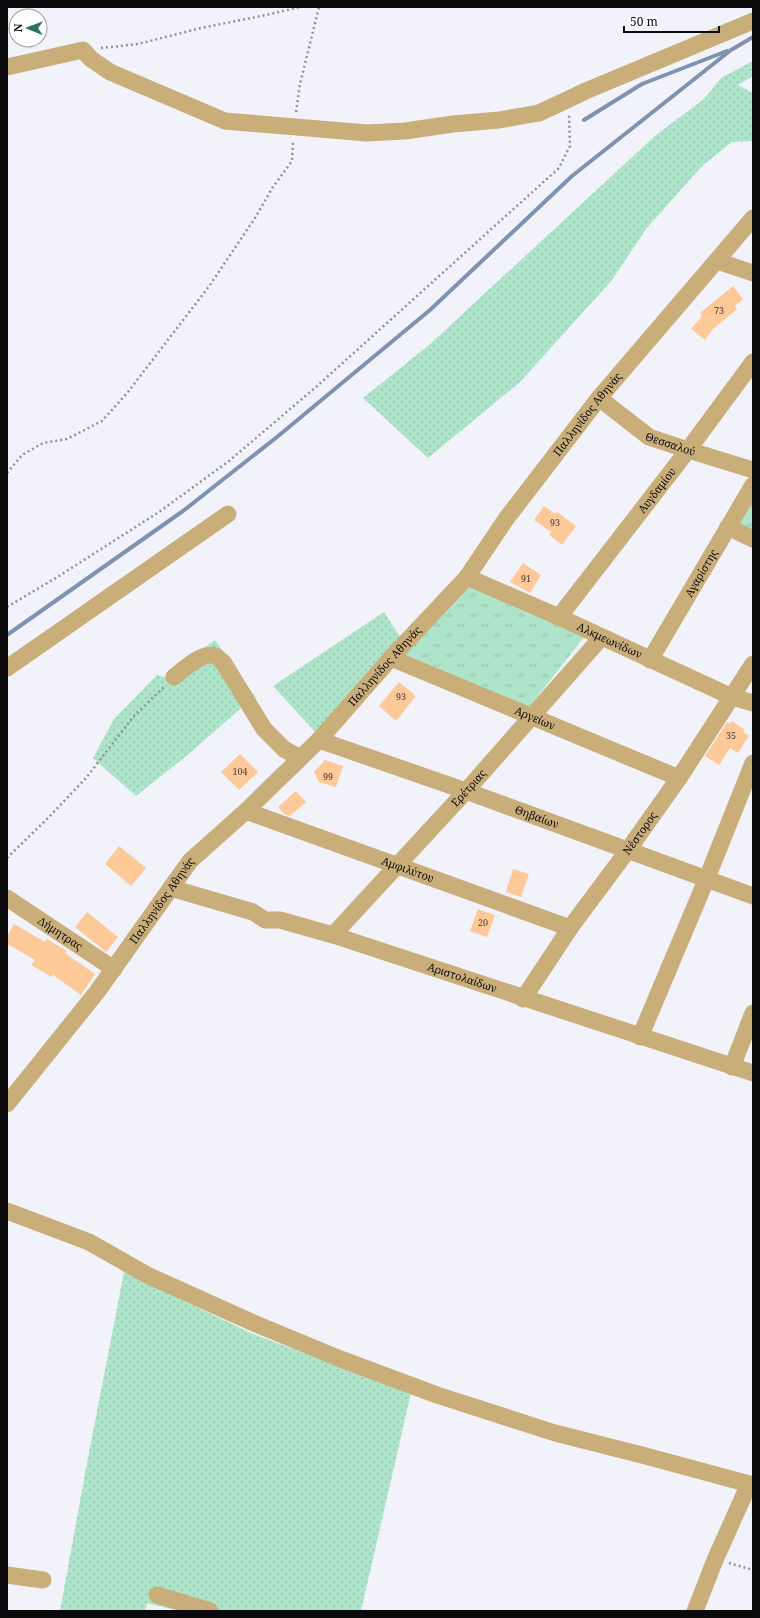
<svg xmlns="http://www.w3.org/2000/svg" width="760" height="1618" font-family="'Noto Serif',serif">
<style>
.grass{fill:url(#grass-dots)}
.park{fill:url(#park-tufts)}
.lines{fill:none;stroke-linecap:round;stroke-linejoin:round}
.stream{stroke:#7f93b0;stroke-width:4}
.building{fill:#fec999}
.path{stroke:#929298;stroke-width:2.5;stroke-dasharray:2 3;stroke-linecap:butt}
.minor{stroke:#caae7a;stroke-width:17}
.labels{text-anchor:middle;stroke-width:3.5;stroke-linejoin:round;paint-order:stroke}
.number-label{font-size:9px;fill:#483a31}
.street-label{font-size:11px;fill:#0b0b0e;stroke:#fff}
</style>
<defs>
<pattern id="grass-dots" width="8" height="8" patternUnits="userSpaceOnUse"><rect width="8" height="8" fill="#aee5ca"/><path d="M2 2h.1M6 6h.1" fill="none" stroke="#94c3ac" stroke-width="1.8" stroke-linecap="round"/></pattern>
<pattern id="park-tufts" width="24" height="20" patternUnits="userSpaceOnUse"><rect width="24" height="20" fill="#aee5ca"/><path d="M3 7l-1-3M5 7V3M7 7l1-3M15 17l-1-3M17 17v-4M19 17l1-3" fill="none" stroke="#94c3ac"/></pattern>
</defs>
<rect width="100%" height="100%" fill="#f2f2fa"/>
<path class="grass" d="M 753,61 L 753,76 L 738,85 L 753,93 L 753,141 L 732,142 L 702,166 L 646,229 L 612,280 L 520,382 L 428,458 L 363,398 L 429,345 L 656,135 L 704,99 L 721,78 Z
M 384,612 L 403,641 L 318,735 L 273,686 Z
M 215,640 L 256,698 L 240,709 L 190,753 L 136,796 L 93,758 L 114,719 L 157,675 L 164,677 Z
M 124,1272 L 253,1334 L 411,1393 L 361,1611 L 179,1611 L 147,1603 L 145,1611 L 60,1611 L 87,1463 Z"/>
<path class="park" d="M 753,502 L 753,531 L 740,524 Z
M 468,585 L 585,636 L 527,710 L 401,656 Z"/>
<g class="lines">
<path class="stream" d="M 584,120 L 642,84 L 727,51
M 7,635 L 183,511 L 277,437 L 430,310 L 572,176 L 731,50 L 753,37"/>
</g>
<path class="building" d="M 733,286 L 743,299 L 735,306 L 737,309 L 713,329 L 705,340 L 691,329 L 702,316 L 700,313 Z
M 544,506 L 555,514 L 557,512 L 576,526 L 562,545 L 549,535 L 551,532 L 534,520 Z
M 523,563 L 541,575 L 530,593 L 510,582 Z
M 399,682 L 416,696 L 396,721 L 379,706 Z
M 732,721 L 745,730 L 743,732 L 749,736 L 738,753 L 730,748 L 719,765 L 705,756 L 727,722 L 730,724 Z
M 240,754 L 258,772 L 239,790 L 221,772 Z
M 325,760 L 343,766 L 336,787 L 319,782 L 314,772 Z
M 296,791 L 306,802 L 290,816 L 284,814 L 278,807 Z
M 119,846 L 146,868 L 131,886 L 105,864 Z
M 513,869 L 529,874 L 521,897 L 506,892 Z
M 478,909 L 495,915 L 487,937 L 470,931 Z
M 87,912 L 118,937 L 106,952 L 75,927 Z
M 14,924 L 45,942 L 47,939 L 67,951 L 65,953 L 95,974 L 81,995 L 53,975 L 52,977 L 31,965 L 35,960 L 7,944 L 7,936 Z"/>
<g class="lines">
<path class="path" d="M 101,48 L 138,44 L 201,28 L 266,15 L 300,7
M 296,112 L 300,84 L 319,7
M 7,473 L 22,455 L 43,443 L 67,439 L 102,421 L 128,392 L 210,285 L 255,218 L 273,187 L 292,161 L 293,141
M 7,607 L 59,576 L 159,512 L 229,461 L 316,387 L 559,168 L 570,146 L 569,114
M 7,858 L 48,818 L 86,778 L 134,716 L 165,686
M 729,1563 L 753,1570"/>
<g class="minor">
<path d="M 7,67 L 83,50 L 91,59 L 110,72 L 225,121 L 367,133 L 405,131 L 453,124 L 499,120 L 539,113 L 588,90 L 753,21"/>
<path d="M 717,261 L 753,273"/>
<path id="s1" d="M 599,398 L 649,437 L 688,450 L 753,470"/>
<path d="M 728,527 L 753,539"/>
<path id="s2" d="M 467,577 L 559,617 L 732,697 L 753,703"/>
<path id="s3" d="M 559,617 L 688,450 L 753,362"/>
<path id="s4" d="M 391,658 L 679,778"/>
<path id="s5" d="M 650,660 L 753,485"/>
<path d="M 7,668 L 228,514"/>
<path d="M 174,677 C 183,670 203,651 215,656 C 218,657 221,661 223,662 L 264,729 L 284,749 L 300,758"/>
<path id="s6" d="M 319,740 L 466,791 L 753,896"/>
<path id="s7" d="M 246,811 L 570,928"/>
<path id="s8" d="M 171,888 L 253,912 L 265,920 L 280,920 L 333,935 L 753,1073"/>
<path id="s9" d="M 7,898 L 114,969"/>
<path id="s10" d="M 333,935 L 466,791 L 601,638"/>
<path id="s11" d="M 523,999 L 570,928 L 628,850 L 679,778 L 753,664"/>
<path d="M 640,1037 L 707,878 L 753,763"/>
<path d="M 732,1067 L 753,1013"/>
<path id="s12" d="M 7,1104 L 97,992 L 190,861 L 246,811 L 319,740 L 391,658 L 467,577 L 506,519 L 599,398 L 753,218"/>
<path d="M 7,1211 L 89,1242 L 147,1275 L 256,1324 L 338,1358 L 437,1395 L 555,1433 L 642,1455 L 753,1485"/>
<path d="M 7,1575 L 43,1580"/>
<path d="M 157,1595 L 210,1611"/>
<path d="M 695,1611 L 715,1560 L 749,1484"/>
</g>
</g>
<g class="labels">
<g class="number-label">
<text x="719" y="314">73</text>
<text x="555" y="526">93</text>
<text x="526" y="582">91</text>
<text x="401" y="700">93</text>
<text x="731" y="739">35</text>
<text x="240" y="775">104</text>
<text x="328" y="780">99</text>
<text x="483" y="926">20</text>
</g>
<g class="street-label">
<text dy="4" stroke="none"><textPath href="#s12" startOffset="904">Παλληνίδος Αθηνάς</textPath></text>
<text dy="4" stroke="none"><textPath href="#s1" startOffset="86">Θεσσαλού</textPath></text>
<text dy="4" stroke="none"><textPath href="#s3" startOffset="160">Αυγδαμίου</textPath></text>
<text dy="4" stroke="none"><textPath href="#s5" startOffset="101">Αγαρίστης</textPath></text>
<text dy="4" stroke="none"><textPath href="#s2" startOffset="156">Αλκμεωνίδων</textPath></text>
<text dy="4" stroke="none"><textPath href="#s12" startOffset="580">Παλληνίδος Αθηνάς</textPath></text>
<text dy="4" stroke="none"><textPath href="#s4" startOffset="156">Αργείων</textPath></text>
<text dy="4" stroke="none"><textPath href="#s10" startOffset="200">Ερέτριας</textPath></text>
<text dy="4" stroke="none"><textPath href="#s6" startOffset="231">Θηβαίων</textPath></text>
<text dy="4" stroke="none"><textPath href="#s11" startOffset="203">Νέστορος</textPath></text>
<text dy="4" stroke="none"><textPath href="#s7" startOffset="172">Αμφιλύτου</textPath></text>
<text dy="4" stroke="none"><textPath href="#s12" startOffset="256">Παλληνίδος Αθηνάς</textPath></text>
<text dy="4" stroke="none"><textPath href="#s9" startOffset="64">Δήμητρας</textPath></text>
<text dy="4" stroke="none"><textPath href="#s8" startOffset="306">Αριστολαίδων</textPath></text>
</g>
</g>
<rect width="760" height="1618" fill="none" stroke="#0b0b0e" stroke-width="16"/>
<g transform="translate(28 28) rotate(271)"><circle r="19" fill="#ffffff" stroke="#9d9d9f"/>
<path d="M0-3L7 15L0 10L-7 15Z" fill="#2b6f62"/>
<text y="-6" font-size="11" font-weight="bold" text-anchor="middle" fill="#0b0b0e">N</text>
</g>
<path d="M624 26v6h95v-6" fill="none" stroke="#0b0b0e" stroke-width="2"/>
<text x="630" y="26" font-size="12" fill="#0b0b0e" stroke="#ffffff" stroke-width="3" paint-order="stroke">50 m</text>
</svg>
